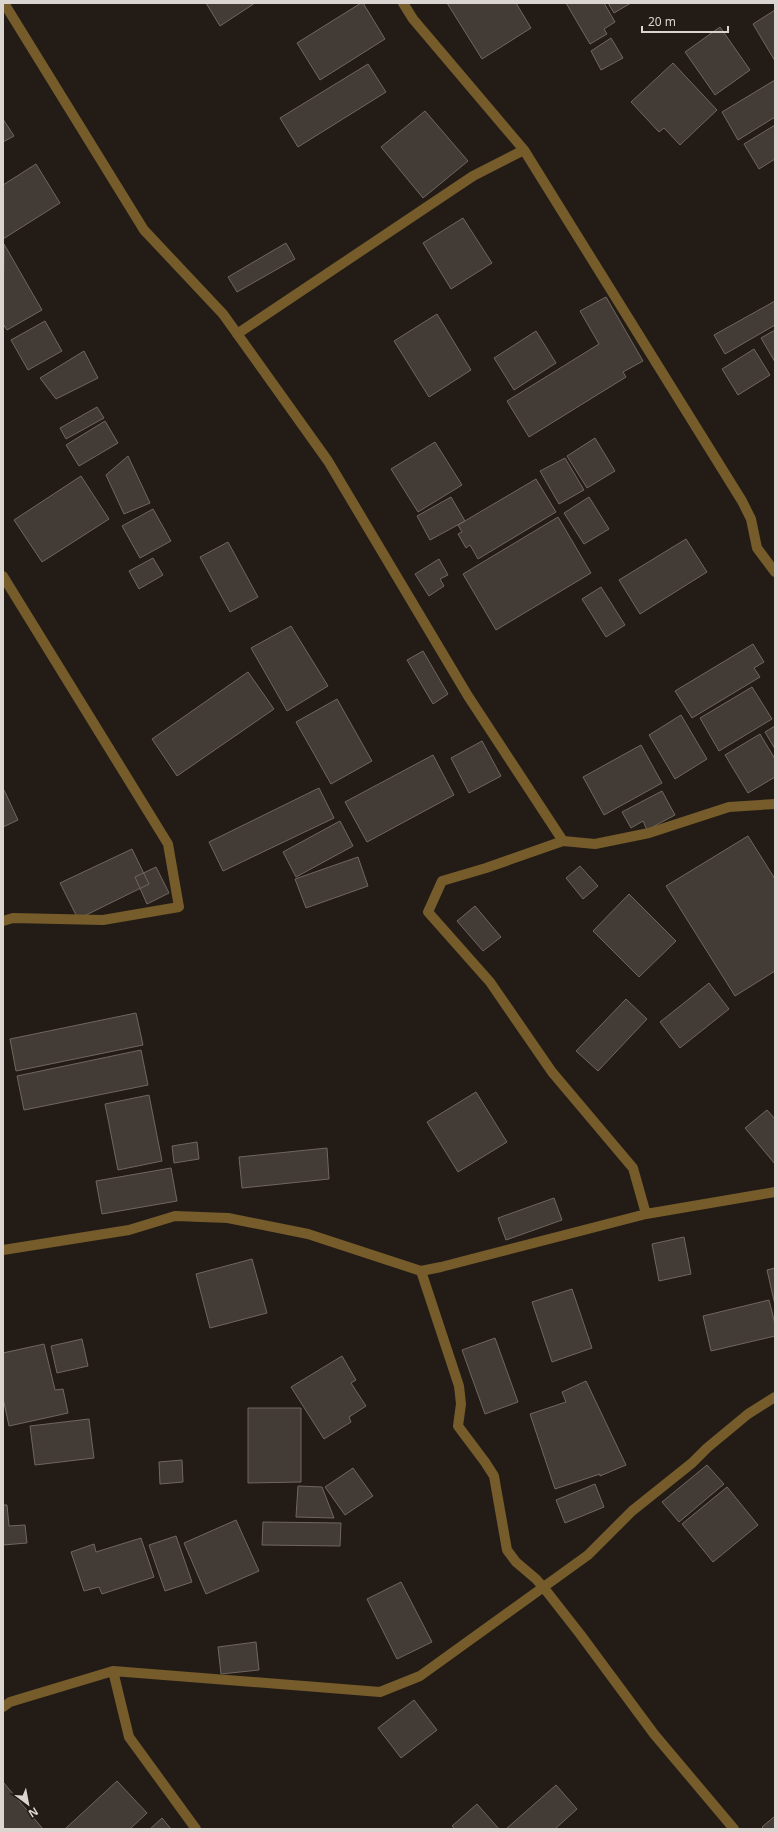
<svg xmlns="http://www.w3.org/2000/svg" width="778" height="1832" font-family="'Noto Sans',sans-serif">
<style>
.building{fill:#433b35;stroke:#6f665f}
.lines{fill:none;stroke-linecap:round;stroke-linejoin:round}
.street{stroke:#765b2b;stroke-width:10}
</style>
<rect width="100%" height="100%" fill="#231c16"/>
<path class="building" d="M 206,3 L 255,3 L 220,26 Z
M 361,3 L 363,3 L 385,39 L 320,80 L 297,43 Z
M 447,3 L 516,3 L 531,28 L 482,59 Z
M 566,3 L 604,3 L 615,22 L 604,29 L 607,34 L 590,44 Z
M 608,3 L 631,3 L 614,13 Z
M 775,10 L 775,61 L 753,24 Z
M 720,27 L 750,70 L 715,95 L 685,52 Z
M 611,38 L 623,58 L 601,70 L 591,51 Z
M 673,63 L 717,110 L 680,145 L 664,128 L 659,132 L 631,102 Z
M 368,64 L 386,92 L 298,147 L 280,118 Z
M 775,80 L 775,117 L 738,140 L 722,112 Z
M 425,111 L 468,161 L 423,198 L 381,147 Z
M 3,119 L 14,136 L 3,142 Z
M 775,125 L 775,159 L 759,169 L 744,144 Z
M 36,164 L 60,203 L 3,239 L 3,185 Z
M 463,218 L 492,263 L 451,289 L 423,243 Z
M 286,243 L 295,259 L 237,292 L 228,277 Z
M 4,244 L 42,310 L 7,330 L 3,324 Z
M 606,297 L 643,361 L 623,372 L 626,377 L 529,437 L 507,401 L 599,344 L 580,311 Z
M 775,301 L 775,325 L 725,354 L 714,335 Z
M 437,314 L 471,370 L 429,397 L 394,341 Z
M 45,321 L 62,351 L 28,370 L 11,340 Z
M 775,330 L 775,362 L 761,338 Z
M 536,331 L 556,363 L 514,390 L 494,358 Z
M 754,349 L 770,375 L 738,395 L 722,369 Z
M 84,351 L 98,378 L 56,399 L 40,378 Z
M 97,407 L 104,418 L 66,439 L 60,428 Z
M 105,421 L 118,443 L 79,466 L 66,445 Z
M 595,438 L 615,471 L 587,488 L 567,456 Z
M 435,442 L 462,485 L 418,512 L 391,469 Z
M 128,456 L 150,503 L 124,514 L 106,475 Z
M 565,458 L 584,490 L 559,504 L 540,471 Z
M 81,476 L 109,519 L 42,562 L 14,520 Z
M 536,479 L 556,512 L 478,559 L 470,545 L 466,548 L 458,534 L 462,532 L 458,525 Z
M 451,497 L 465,521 L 430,540 L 417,516 Z
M 589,497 L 609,529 L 584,544 L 564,513 Z
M 153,509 L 171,541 L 140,558 L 122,526 Z
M 558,517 L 591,573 L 496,630 L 463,574 Z
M 686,539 L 707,572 L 640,614 L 619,580 Z
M 228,542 L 258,597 L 230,612 L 200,557 Z
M 153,558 L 163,575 L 139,589 L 129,571 Z
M 439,559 L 448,575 L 440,579 L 444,586 L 429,596 L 415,574 Z
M 601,587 L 625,625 L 606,637 L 582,599 Z
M 291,626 L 328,686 L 287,711 L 251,648 Z
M 753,644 L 764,662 L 754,668 L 760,677 L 692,718 L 675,691 Z
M 423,651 L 448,694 L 433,704 L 407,660 Z
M 248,672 L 274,709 L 177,776 L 152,739 Z
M 752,687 L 772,719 L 719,751 L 700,718 Z
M 337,699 L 372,761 L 331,784 L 296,722 Z
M 681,715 L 707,759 L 675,779 L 649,735 Z
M 775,726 L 775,749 L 765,732 Z
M 760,734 L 775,759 L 775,777 L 748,793 L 725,755 Z
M 482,741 L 501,776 L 469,793 L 451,758 Z
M 641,745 L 662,783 L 604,815 L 583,777 Z
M 433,755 L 454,795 L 367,842 L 345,802 Z
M 319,788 L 334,818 L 223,871 L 209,842 Z
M 4,790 L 18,820 L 3,827 L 3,791 Z
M 662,791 L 675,815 L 647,830 L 643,821 L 631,828 L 622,812 Z
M 340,821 L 353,846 L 296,877 L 283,852 Z
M 748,836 L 775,879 L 775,971 L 735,996 L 666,886 Z
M 132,849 L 149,884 L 78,919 L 60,883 Z
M 358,857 L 368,886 L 306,908 L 295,879 Z
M 580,866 L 598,886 L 583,899 L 566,878 Z
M 156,867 L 169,893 L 147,904 L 135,877 Z
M 629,894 L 676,941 L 639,977 L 593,931 Z
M 475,906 L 501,937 L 483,951 L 457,921 Z
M 709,983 L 729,1009 L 680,1048 L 660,1022 Z
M 626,999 L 647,1019 L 598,1071 L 576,1051 Z
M 136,1013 L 143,1045 L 16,1071 L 10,1039 Z
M 141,1050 L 148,1085 L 24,1110 L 17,1076 Z
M 476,1092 L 507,1142 L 458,1172 L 427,1122 Z
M 149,1095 L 162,1161 L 118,1170 L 105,1104 Z
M 767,1110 L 775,1119 L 775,1164 L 745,1128 Z
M 197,1142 L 199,1159 L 174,1163 L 172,1146 Z
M 327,1148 L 329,1179 L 242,1188 L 239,1157 Z
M 171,1168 L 177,1201 L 102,1214 L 96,1181 Z
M 554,1198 L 562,1220 L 506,1240 L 498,1218 Z
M 684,1237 L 691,1274 L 659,1281 L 652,1244 Z
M 252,1259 L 267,1313 L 210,1328 L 196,1274 Z
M 775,1268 L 775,1305 L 767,1270 Z
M 572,1289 L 592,1348 L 552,1362 L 532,1302 Z
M 769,1300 L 775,1324 L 775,1336 L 711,1351 L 703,1316 Z
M 495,1338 L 518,1402 L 485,1414 L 462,1350 Z
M 82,1339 L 88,1366 L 57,1373 L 51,1346 Z
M 44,1344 L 55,1390 L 63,1389 L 68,1413 L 9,1426 L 3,1398 L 3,1353 Z
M 342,1356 L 356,1380 L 351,1383 L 366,1406 L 349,1417 L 351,1422 L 324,1439 L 291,1387 Z
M 586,1381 L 626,1465 L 600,1476 L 600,1474 L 555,1489 L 530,1414 L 566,1402 L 562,1392 Z
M 248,1408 L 301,1408 L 301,1482 L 248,1483 Z
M 89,1419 L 94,1458 L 35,1465 L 30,1426 Z
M 182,1460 L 183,1482 L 160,1484 L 159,1462 Z
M 707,1465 L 724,1484 L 679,1522 L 662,1502 Z
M 353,1468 L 373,1496 L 345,1515 L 325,1487 Z
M 595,1484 L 604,1507 L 565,1523 L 556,1500 Z
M 298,1486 L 322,1487 L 334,1518 L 296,1517 Z
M 727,1487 L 758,1525 L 713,1562 L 682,1524 Z
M 3,1505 L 7,1505 L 9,1526 L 25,1525 L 27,1543 L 3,1545 Z
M 236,1520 L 259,1571 L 206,1594 L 184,1543 Z
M 263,1522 L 341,1523 L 340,1546 L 262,1545 Z
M 176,1536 L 192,1582 L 165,1591 L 149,1545 Z
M 141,1538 L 154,1577 L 102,1594 L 99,1587 L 84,1591 L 71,1552 L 94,1544 L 96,1552 Z
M 401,1582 L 432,1642 L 397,1659 L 367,1599 Z
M 256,1642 L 259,1670 L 221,1674 L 218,1647 Z
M 414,1700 L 437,1730 L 401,1758 L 378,1728 Z
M 117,1781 L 147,1813 L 130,1829 L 65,1829 Z
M 3,1782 L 43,1829 L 3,1829 Z
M 556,1785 L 577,1809 L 555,1829 L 506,1829 Z
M 477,1804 L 499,1829 L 455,1829 L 452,1826 Z
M 775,1816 L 775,1829 L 764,1829 L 762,1827 Z
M 162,1818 L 171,1829 L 150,1829 Z"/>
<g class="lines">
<path class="street" d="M 4,3 L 144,230 L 223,314 L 328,461 L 468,696 L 563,841 L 595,844 L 649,833 L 729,807 L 775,804
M 403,3 L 413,19 L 524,150 L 742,501 L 751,519 L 757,548 L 775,572
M 237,334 L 473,176 L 524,150
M 3,576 L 168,844 L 179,907 L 103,920 L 13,918 L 3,921
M 563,841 L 486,868 L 442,881 L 428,912 L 490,982 L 552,1072 L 633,1168 L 646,1214
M 3,1250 L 129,1230 L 175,1216 L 228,1218 L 308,1234 L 421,1271 L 441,1267 L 646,1214 L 775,1192
M 421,1271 L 459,1386 L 461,1404 L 458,1426 L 485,1462 L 494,1476 L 507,1550 L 516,1562 L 536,1579 L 544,1588 L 580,1634 L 654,1734 L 734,1829
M 113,1671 L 129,1737 L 196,1829
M 3,1707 L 10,1702 L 113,1671 L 380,1692 L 420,1676 L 588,1555 L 632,1511 L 692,1463 L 707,1448 L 748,1414 L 775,1397"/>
</g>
<rect width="778" height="1832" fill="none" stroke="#dad5d0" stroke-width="8"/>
<g transform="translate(28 1804) rotate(148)" stroke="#231c16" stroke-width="3" paint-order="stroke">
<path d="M0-3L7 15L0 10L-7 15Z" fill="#dad5d0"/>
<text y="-6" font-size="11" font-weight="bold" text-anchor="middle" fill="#dad5d0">N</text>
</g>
<path d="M642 26v6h86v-6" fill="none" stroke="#dad5d0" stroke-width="2"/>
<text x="648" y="26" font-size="12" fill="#dad5d0" stroke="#231c16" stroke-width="3" paint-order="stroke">20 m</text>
</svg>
